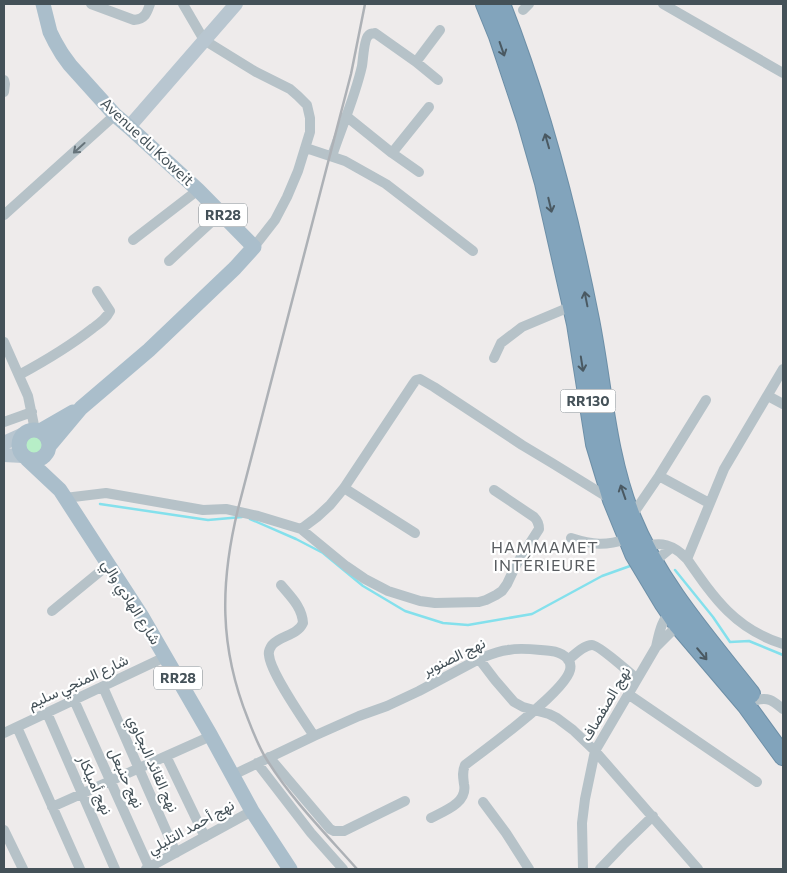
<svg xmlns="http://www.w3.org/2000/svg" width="787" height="873" font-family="Commissioner,Vazirmatn,sans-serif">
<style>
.grass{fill:#b7eec7}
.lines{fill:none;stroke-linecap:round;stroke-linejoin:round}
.stream{stroke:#84e0ec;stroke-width:2.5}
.highway-casing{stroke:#6d8fa7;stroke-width:20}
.street{stroke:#b6c2c8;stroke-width:10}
.secondary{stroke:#b8c6d0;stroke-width:14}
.primary{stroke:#aabecb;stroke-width:15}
.highway{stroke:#82a4bc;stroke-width:18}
.rail{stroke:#adb1b6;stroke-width:2.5}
.oneway{stroke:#4a5962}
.oneway2{stroke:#66737a}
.labels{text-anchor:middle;stroke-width:4.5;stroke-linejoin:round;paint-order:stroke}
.shield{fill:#fff;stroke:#7c858a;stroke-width:1}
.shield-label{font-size:14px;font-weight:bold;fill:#445158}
.street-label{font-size:15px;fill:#445158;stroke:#fff}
.neighbourhood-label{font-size:16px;letter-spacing:1px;fill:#585c60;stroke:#fff}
</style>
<rect width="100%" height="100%" fill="#eeebeb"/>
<path class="grass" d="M24 445a9 9 0 1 1 18 0a9 9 0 1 1-18 0Z"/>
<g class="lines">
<path class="stream" d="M 100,504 L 208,520 L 242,517
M 250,519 L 296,539 L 323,553 L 363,586 L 405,611 L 443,623 L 468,625 L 532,614 L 602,576 L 630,566
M 675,570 L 713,617 L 730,642 L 749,641 L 783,655"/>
<g class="highway-casing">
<path id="highway" d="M 485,4 L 498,36 L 526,120 L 544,183 L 576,324 L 595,444 L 612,500 L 634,554 L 664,604 L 678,625 L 746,705 L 783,756
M 501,4 C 541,106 569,213 590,320 C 603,386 606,453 631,516 C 658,583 707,638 751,694"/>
</g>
<path class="street" d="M 91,4 L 134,20 C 145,19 147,13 150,4
M 183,4 L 204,40 L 256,72 L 290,89 L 298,96 L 307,105 L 310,118 L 310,132 L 298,171 L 287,197 L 275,220 L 254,247
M 663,4 L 783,73
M 523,10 L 529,4
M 416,62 L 440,30
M 4,80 L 5,84 L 4,92
M 346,116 L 392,153 L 419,172
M 306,148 L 345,161 L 386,184 L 473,251
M 392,153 L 429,107
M 332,156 C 342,126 355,97 362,66 C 363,60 364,40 368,36 C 370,33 372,34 375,33 L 416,62 L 438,80
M 4,215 L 115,115
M 133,240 L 198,190
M 169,261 L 221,213
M 4,342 L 28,396 L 35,430
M 494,358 L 501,343 L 522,327 L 572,306
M 19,375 C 45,361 70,346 93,328 C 100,323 106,319 110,311 L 97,291
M 768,396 L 783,404
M 4,422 L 32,412
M 659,476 L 709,503
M 344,488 L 415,533
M 65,498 L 106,493 L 203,510 L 226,509 L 258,516 L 301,529 L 346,566 L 365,579 L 388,591 L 420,601 L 435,603 L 479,602 L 486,600 L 496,595 L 502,591 L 507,584 L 516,565 L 539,529 C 539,524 538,521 534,517 L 494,490
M 631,517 L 659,476 L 706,400
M 301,529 L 317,517 L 330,505 L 344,488 L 413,384 L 416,380 L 420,379 L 434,387 L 522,445 L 552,463 L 612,500
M 571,538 C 593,545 605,546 627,539
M 643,549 C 659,539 675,546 687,559 L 724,469 L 783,369
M 687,559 C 714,598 735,629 783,644
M 649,564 L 654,562 L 671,548
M 281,585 C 291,597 302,607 303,623 C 297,636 281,635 272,645 C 270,648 268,651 269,655 C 270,672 303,719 314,736
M 52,611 L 108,565
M 656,647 C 659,634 661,619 673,610
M 479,659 L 495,680 L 514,702 L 523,707 L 549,714 L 557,718 L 573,730 L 595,751 L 698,869
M 568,660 C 574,655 584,645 592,645 C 599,645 630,673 637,679
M 103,687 L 176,853
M 628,694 L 757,782
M 74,700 L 149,867
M 756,700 C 770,697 773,701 783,709
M 47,713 L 115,869
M 17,727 L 80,869
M 4,733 L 165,657
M 166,756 L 205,837
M 269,757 L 330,829 L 334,831 L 344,831 L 405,801
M 257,763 L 311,833 L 343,869
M 233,775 L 314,736 L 359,716 L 387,706 L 419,691 L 479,659 C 489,655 498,651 508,650 C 522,647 537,650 551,651 C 560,652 573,658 570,670 C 565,692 486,749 465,765 C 462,772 463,777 464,784 C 468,803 444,811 431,818
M 483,802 L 506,833 L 529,869
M 52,807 L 211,736
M 4,830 L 23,869
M 146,869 L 252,811
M 583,869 L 582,823 L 585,799 L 595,751 L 656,647 L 680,623
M 600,869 L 623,845 L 653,816"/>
<path class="secondary" d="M 129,127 L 236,4
M 4,443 L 24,434
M 4,455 L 23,456"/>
<path class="primary" d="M 43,4 L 50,32 L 55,42 L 62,54 L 70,65 L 115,115 L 129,127 L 198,190 L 254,247 L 235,268 L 149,350 L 81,408 L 50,445
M19 445a15 15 0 1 1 30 0a15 15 0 1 1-30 0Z
M 40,431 L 73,412
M 27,459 L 60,490 L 141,615 L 211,736 L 252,811 L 290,869"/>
<use href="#highway" class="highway"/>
<path class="rail" d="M 357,869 C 326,834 292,800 267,760 C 259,748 253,732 248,719 C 219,647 220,583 238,509 L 351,74 L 365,4"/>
</g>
<defs><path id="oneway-shaft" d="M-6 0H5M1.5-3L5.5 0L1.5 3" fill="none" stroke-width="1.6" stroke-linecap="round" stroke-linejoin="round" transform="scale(1.25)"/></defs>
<g class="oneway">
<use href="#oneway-shaft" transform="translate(502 49) rotate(71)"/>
<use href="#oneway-shaft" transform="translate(547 141) rotate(-106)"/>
<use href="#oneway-shaft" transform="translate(550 205) rotate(77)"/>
<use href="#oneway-shaft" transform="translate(586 299) rotate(-101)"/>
<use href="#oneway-shaft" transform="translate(582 364) rotate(81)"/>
<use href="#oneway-shaft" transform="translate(623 492) rotate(-109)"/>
<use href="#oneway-shaft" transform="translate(702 654) rotate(50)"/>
</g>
<use class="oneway2" href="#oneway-shaft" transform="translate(79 148) rotate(138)"/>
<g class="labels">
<g class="shield">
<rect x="199" y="203.5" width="48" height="23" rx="4"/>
<rect x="560.5" y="389.5" width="55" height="23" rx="4"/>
<rect x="154" y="666.5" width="48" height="23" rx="4"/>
</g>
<g class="shield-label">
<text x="223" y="220">RR28</text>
<text x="588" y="406">RR130</text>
<text x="178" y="683">RR28</text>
</g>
<g class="street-label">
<text transform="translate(147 142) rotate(43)" y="5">Avenue du Koweit</text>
<text transform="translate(131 602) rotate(58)" y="5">شارع الهادي والي</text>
<text transform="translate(454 657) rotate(-26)" y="5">نهج الصنوبر</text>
<text transform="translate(78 682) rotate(-25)" y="5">شارع المنجي سليم</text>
<text transform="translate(606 704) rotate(-60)" y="5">نهج الصفصاف</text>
<text transform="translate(153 764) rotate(66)" y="5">نهج القائد البجاوي</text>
<text transform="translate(126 778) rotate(66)" y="5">نهج حنبعل</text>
<text transform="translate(95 785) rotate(66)" y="5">نهج أميلكار</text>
<text transform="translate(191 827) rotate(-29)" y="5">نهج أحمد التليلي</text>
</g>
<g class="neighbourhood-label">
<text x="545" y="553">HAMMAMET<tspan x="545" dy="18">INTÉRIEURE</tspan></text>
</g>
</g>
<rect width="787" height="873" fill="none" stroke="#445158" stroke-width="10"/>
</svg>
